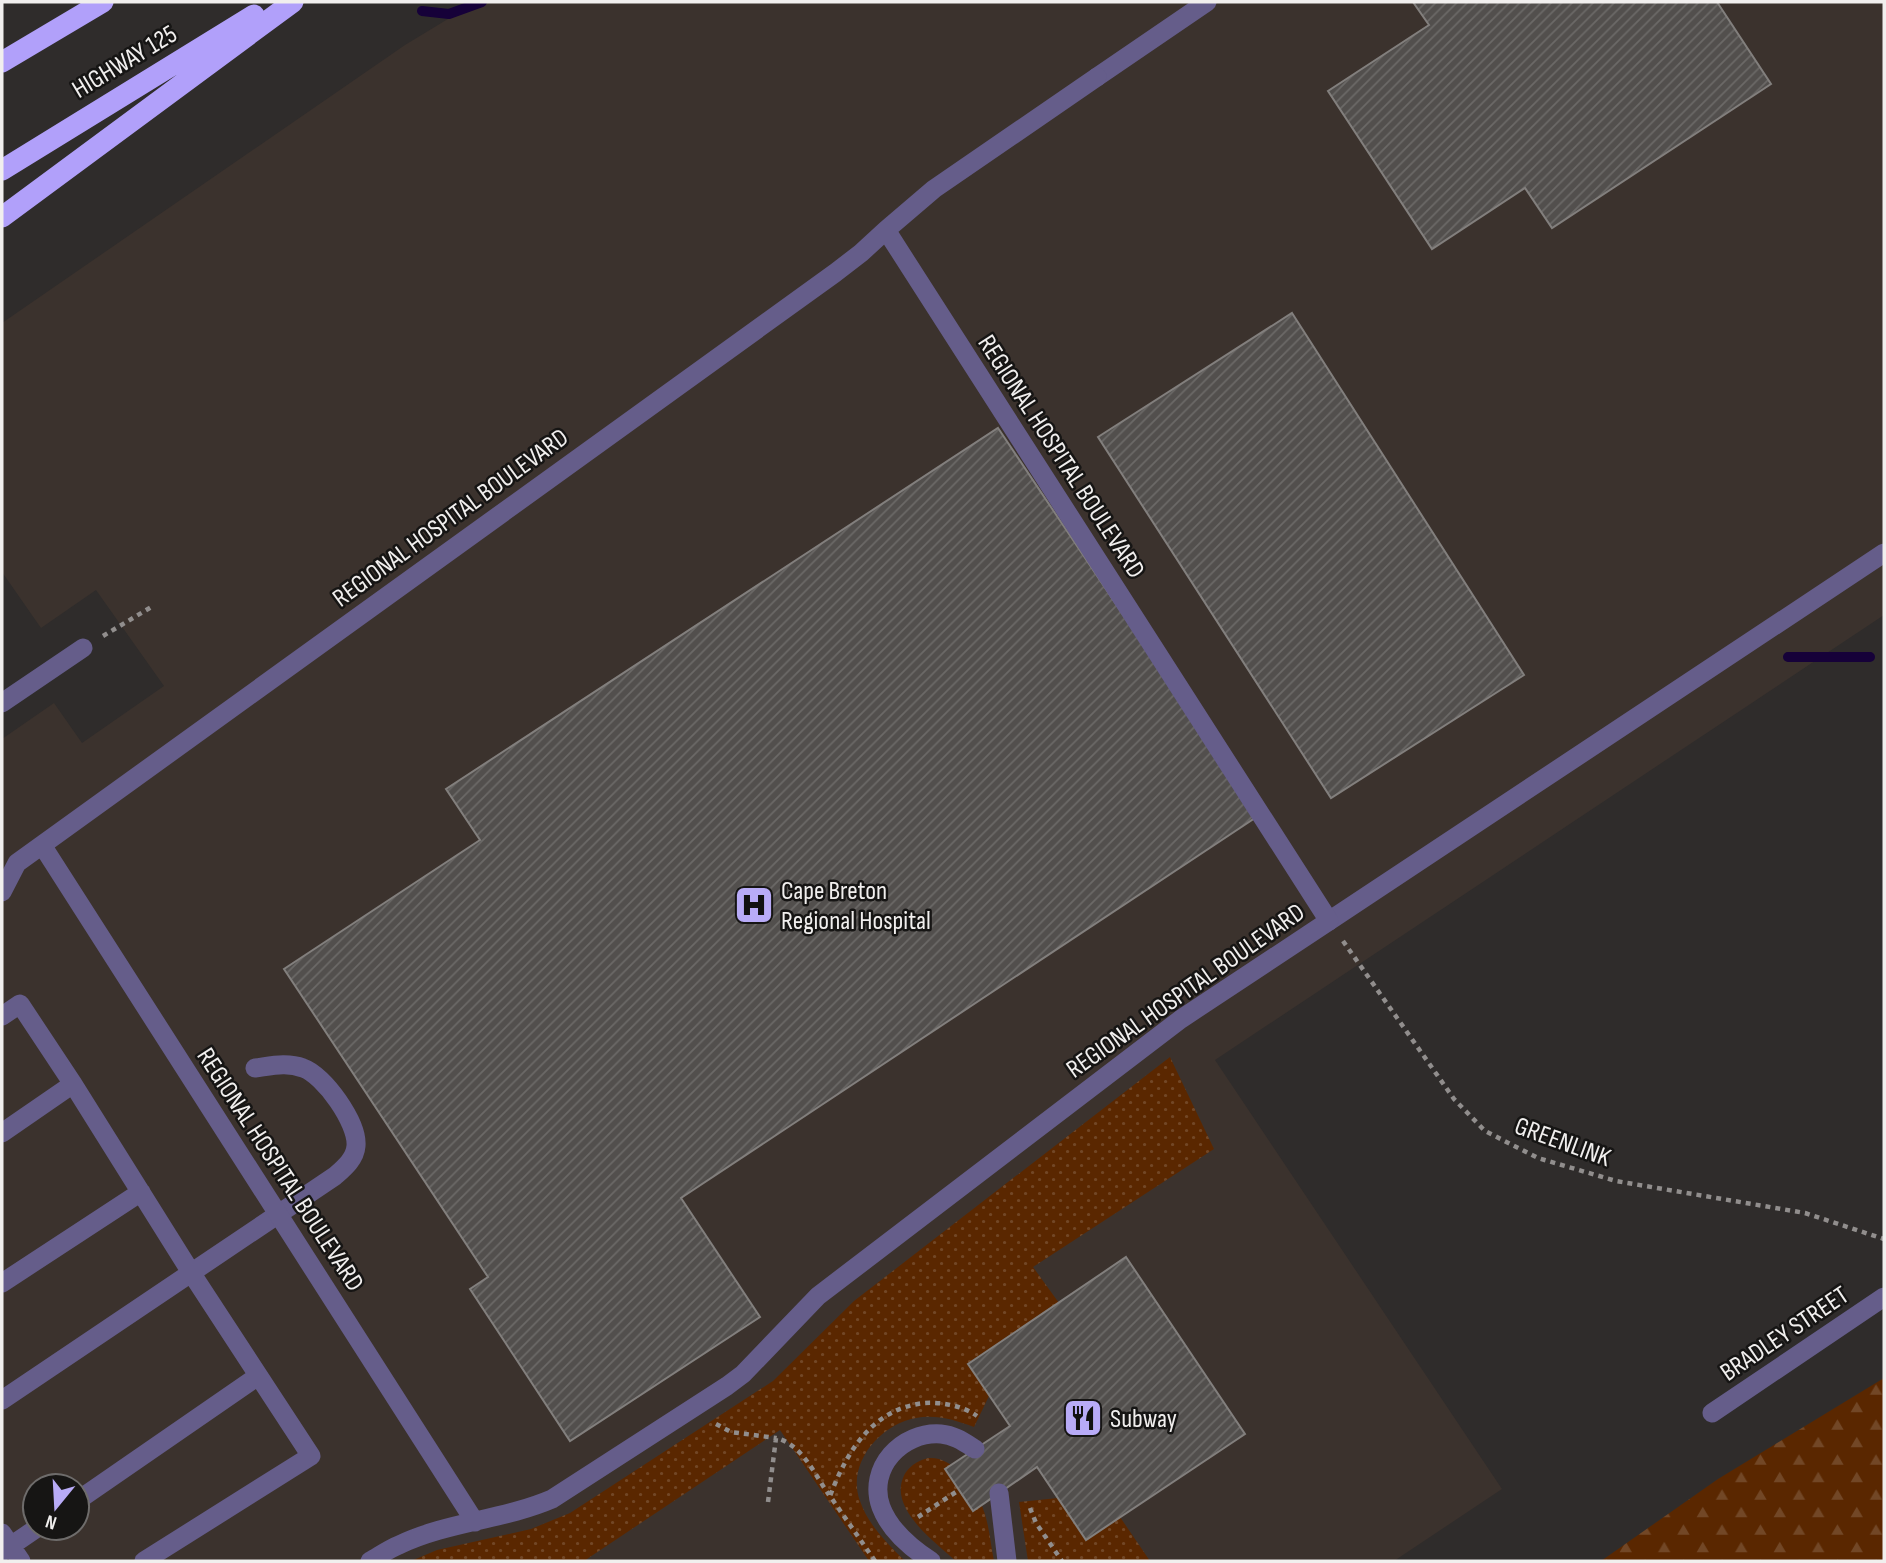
<svg xmlns="http://www.w3.org/2000/svg" width="1886" height="1563" font-family="'Sofia Sans Condensed',sans-serif">
<style>
.built{fill:#3b322d;fill-rule:evenodd}
.green{fill:url(#green-dots)}
.forest{fill:url(#forest-firs)}
.lines{fill:none;stroke-linecap:round;stroke-linejoin:round}
.stream{stroke:#160139;stroke-width:10}
.building{fill:url(#building-hatch);stroke:#827f7d;stroke-width:2}
.path{stroke:#918e8d;stroke-width:4.5;stroke-dasharray:5 5;stroke-linecap:butt}
.service{stroke:#655d8a;stroke-width:19}
.minor{stroke:#655d8a;stroke-width:19}
.motorway{stroke:#b1a0fa;stroke-width:21}
.labels{text-anchor:middle;stroke-width:5;stroke-linejoin:round;paint-order:stroke}
.street-label{font-size:26px;fill:#f1efee;stroke:#161514}
.poi-label{font-size:26px;fill:#f1efee;stroke:#161514;text-anchor:start}
</style>
<defs>
<pattern id="green-dots" width="8" height="8" patternUnits="userSpaceOnUse" patternTransform="scale(1.75)"><rect width="8" height="8" fill="#5a2700"/><path d="M2 2h.1M6 6h.1" fill="none" stroke="#724726" stroke-width="1.8" stroke-linecap="round"/></pattern>
<pattern id="forest-firs" width="22" height="20" patternUnits="userSpaceOnUse" patternTransform="scale(1.75)"><rect width="22" height="20" fill="#5a2700"/><path d="M5 1l3.5 6h-7zM16 11l3.5 6h-7z" fill="#724726"/></pattern>
<pattern id="building-hatch" width="6" height="6" patternUnits="userSpaceOnUse" patternTransform="scale(1.75)"><rect width="6" height="6" fill="#524f4d"/><path d="M-1 1l2-2M0 6l6-6M5 7l2-2" fill="none" stroke="#6b6967"/></pattern>
</defs>
<rect width="100%" height="100%" fill="#2f2c2b"/>
<path class="built" d="M 476,2 L 1884,2 L 1884,615 L 1215,1060 L 1502,1489 L 1394,1561 L 2,1561 L 2,739 L 54,703 L 82,743 L 164,686 L 96,590 L 41,628 L 2,572 L 2,323 L 405,45 ZM 35,1486 L 77,1486 L 77,1528 L 35,1528 Z"/>
<path class="green" d="M 1170,1057 L 1214,1149 L 1033,1267 L 1059,1303 L 968,1363 L 989,1396 L 974,1427 C 956,1420 935,1414 916,1418 C 880,1424 846,1464 860,1501 C 868,1525 888,1544 905,1561 L 869,1561 L 780,1430 L 584,1561 L 411,1561 L 437,1550 L 531,1529 L 570,1513 L 773,1381 L 854,1301 Z
M 928,1458 C 952,1456 970,1482 980,1502 C 989,1519 990,1542 994,1561 L 956,1561 C 936,1543 890,1510 903,1478 C 907,1467 917,1461 928,1458 Z
M 1058,1498 L 1086,1540 L 1120,1517 L 1150,1561 L 1028,1561 L 1019,1502 Z"/>
<path class="forest" d="M 1884,1378 L 1884,1561 L 1601,1561 L 1718,1479 Z"/>
<g class="lines">
<path class="stream" d="M 422,11 L 449,14 L 482,2
M 1788,657 L 1870,657"/>
</g>
<path class="building" d="M 1413,2 L 1717,2 L 1771,84 L 1552,228 L 1525,188 L 1432,249 L 1328,91 L 1429,25 Z
M 1292,313 L 1524,675 L 1331,798 L 1098,437 Z
M 998,428 L 1258,816 L 681,1198 L 760,1317 L 570,1441 L 470,1289 L 488,1277 L 284,969 L 480,840 L 446,789 Z
M 1126,1257 L 1245,1434 L 1086,1540 L 1037,1467 L 973,1511 L 945,1469 L 1010,1426 L 968,1364 Z"/>
<g class="lines">
<path class="path" d="M 103,636 L 153,606
M 1343,941 L 1454,1099 L 1485,1131 L 1538,1158 L 1616,1181 L 1805,1213 L 1884,1239
M 716,1424 L 731,1432 L 776,1438
M 768,1502 L 776,1438 C 802,1444 815,1475 829,1495
M 1030,1508 L 1036,1523 L 1062,1561
M 918,1517 L 959,1490
M 875,1561 L 830,1496 C 847,1451 873,1408 925,1403 C 943,1402 963,1406 977,1416"/>
<path class="service" d="M 1097,77 L 1207,2
M 1329,921 L 1884,553
M 2,1016 L 20,1004 L 73,1084 L 192,1274 L 311,1456 L 144,1561
M 2,1133 L 73,1084
M 2,1283 L 141,1192
M 2,1400 L 335,1176 C 344,1168 355,1159 356,1146 C 358,1123 324,1075 303,1068 C 287,1062 271,1066 255,1068
M 999,1493 L 1007,1561
M 77,1501 L 258,1376
M 2,1533 L 21,1561
M 2,1552 L 37,1528
M 931,1561 C 911,1548 890,1531 881,1507 C 867,1468 902,1431 941,1434 C 954,1435 964,1442 975,1449"/>
<path class="minor" d="M 886,230 L 934,189 L 1097,77
M 2,703 L 83,648
M 42,845 L 475,1522
M 2,892 L 17,863 L 835,273 L 861,253 L 886,230 L 1329,921 L 1181,1019 L 818,1296 L 743,1374 L 727,1386 L 552,1499 C 503,1520 447,1522 399,1545 C 389,1549 379,1556 370,1561
M 1712,1413 L 1884,1297"/>
<path class="motorway" d="M 2,62 L 103,2
M 2,170 L 254,15
M 2,217 L 293,2"/>
</g>
<defs>
<g id="hospital-square" transform="scale(2.0125)"><rect x="-9" y="-9" width="18" height="18" rx="4" fill="#b8abf7" stroke="#161514"/><path d="M-5-5h3v3.5h4V-5h3V5h-3V1.5h-4V5h-3Z" fill="#111"/></g>
<g id="restaurant-square" transform="scale(2.0125)"><rect x="-9" y="-9" width="18" height="18" rx="4" fill="#b8abf7" stroke="#161514"/><path d="M-5-6h1v4h1v-4h1v4h1v-4h1v5L-1.5 .5V6h-2V.5L-5-1ZM5-6V6H3V1.5H1.5Q1.5-4 5-6Z" fill="#111"/></g>
</defs>
<g fill-rule="evenodd">
<use href="#hospital-square" x="754" y="905"/>
<use href="#restaurant-square" x="1083" y="1418"/>
</g>
<g class="labels">
<g class="street-label">
<text transform="translate(124 61) rotate(-31)" y="9">HIGHWAY 125</text>
<text transform="translate(1062 456) rotate(57)" y="9">REGIONAL HOSPITAL BOULEVARD</text>
<text transform="translate(450 517) rotate(-36)" y="9">REGIONAL HOSPITAL BOULEVARD</text>
<text transform="translate(1185 990) rotate(-35)" y="9">REGIONAL HOSPITAL BOULEVARD</text>
<text transform="translate(1563 1141) rotate(20)" y="9">GREENLINK</text>
<text transform="translate(281 1169) rotate(57)" y="9">REGIONAL HOSPITAL BOULEVARD</text>
<text transform="translate(1784 1333) rotate(-34)" y="9">BRADLEY STREET</text>
</g>
<g class="poi-label">
<text x="781" y="899">Cape Breton<tspan x="781" dy="30">Regional Hospital</tspan></text>
<text x="1110" y="1427">Subway</text>
</g>
</g>
<rect width="1886" height="1563" fill="none" stroke="#f1efee" stroke-width="7"/>
<g transform="translate(56 1507) rotate(198)"><circle r="33" fill="#161514" stroke="#6e6c6b" stroke-width="2"/>
<path d="M0-5L12 26L0 18L-12 26Z" fill="#b8abf7"/>
<text y="-10" font-size="19" font-weight="bold" text-anchor="middle" fill="#f1efee">N</text>
</g>
</svg>
